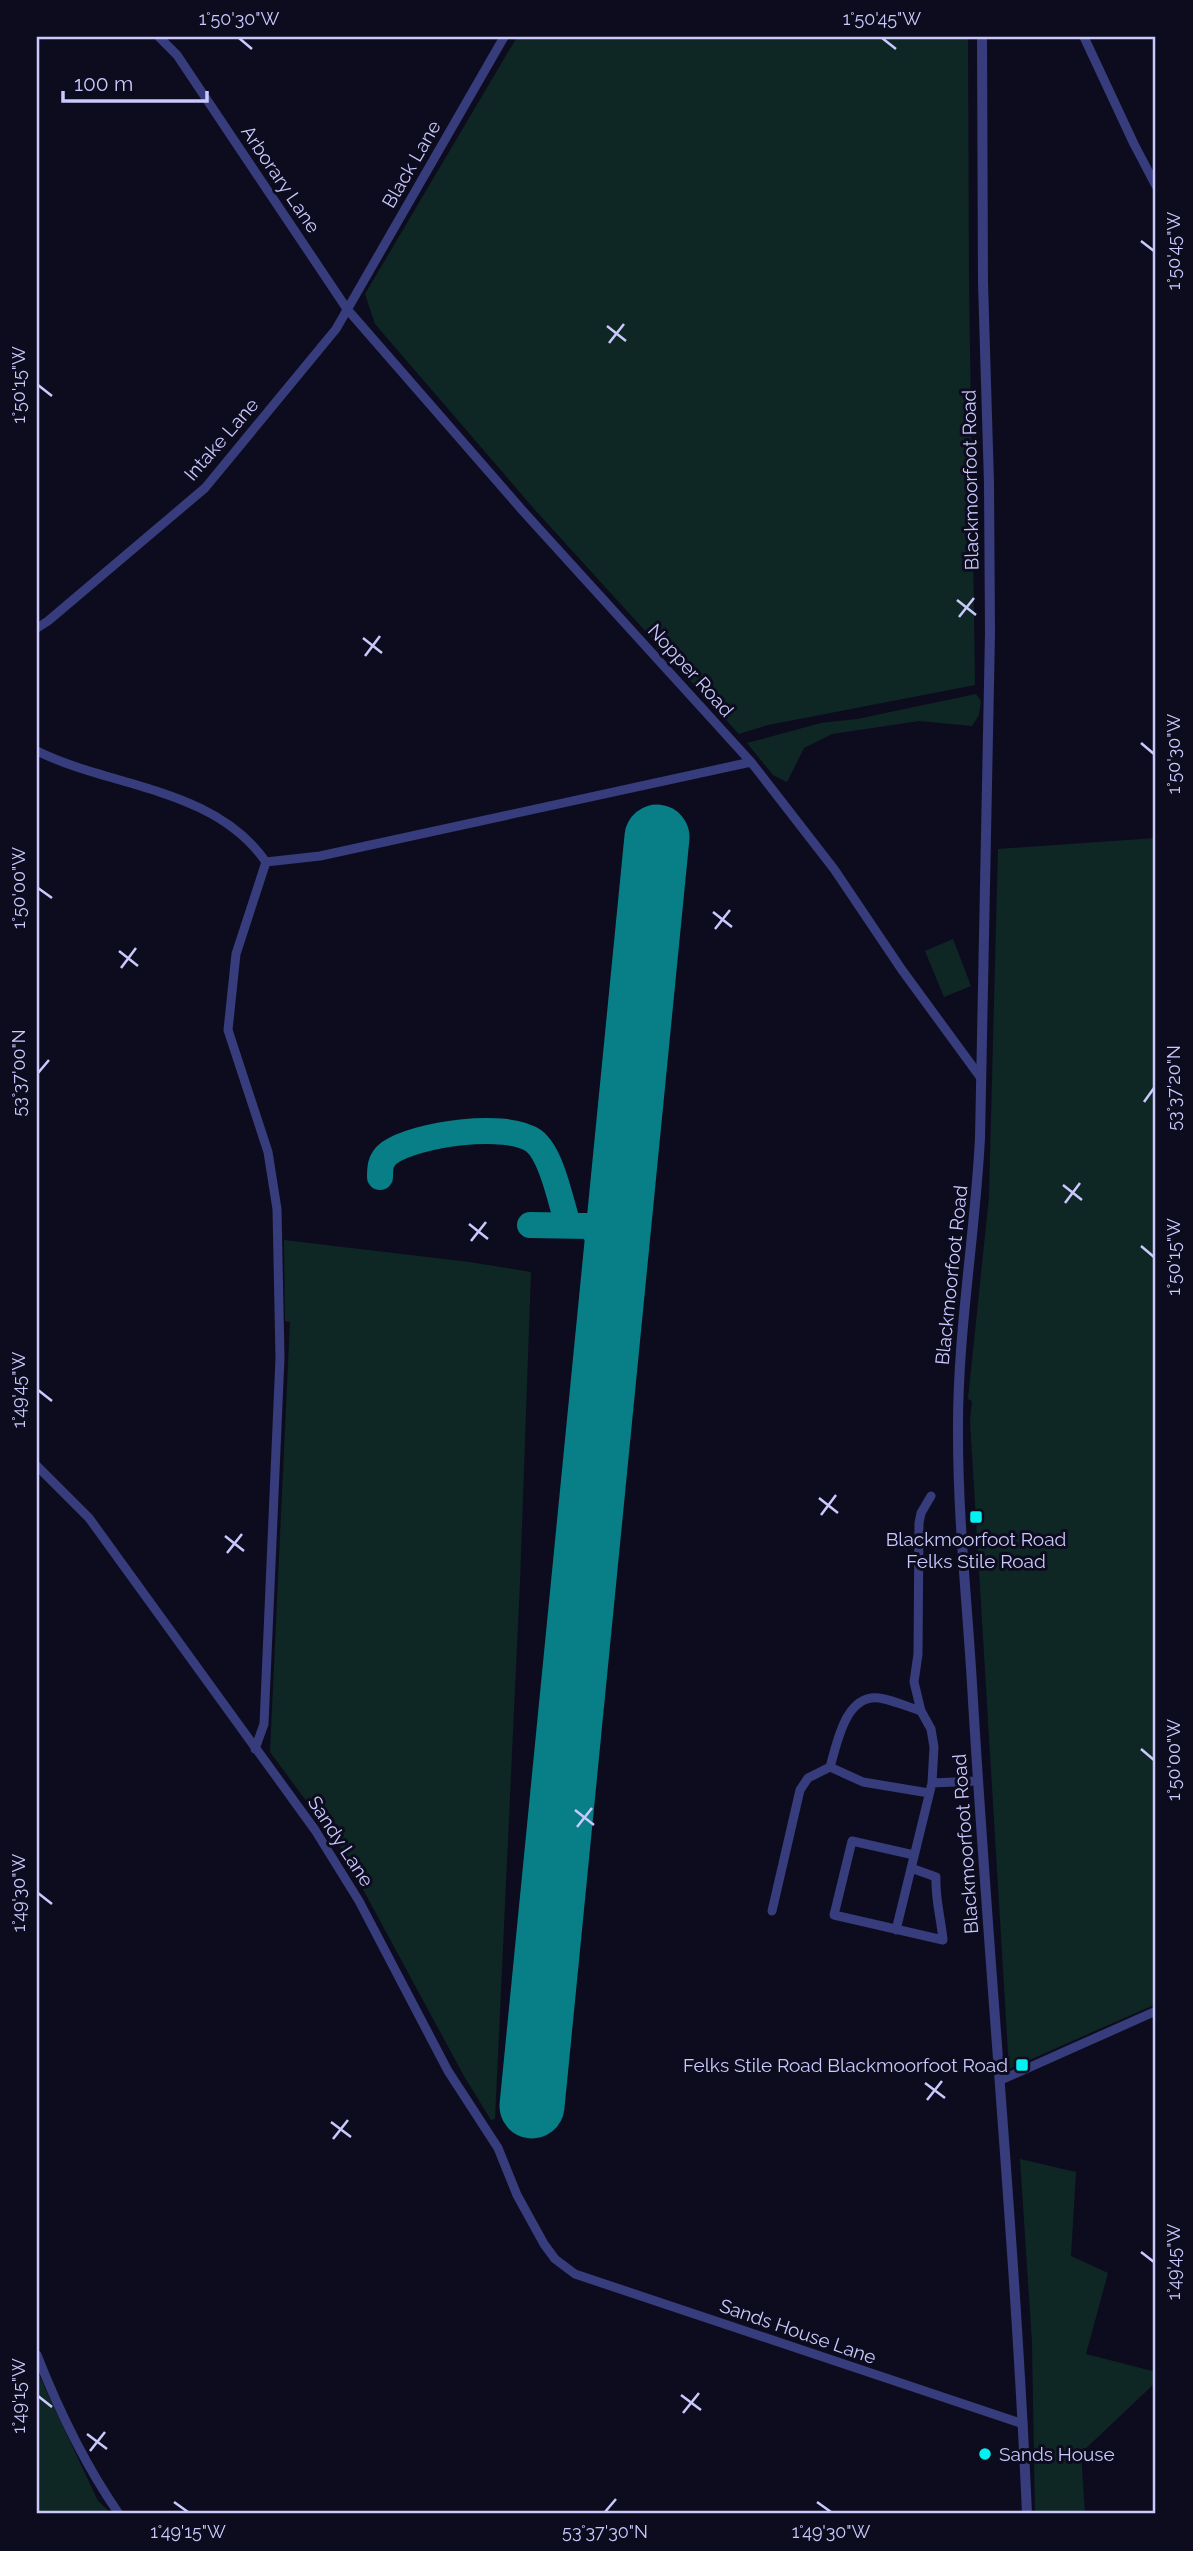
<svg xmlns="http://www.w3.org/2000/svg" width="1193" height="2551" font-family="Raleway,sans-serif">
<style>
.green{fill:#0f2724}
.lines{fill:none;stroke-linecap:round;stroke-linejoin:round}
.taxiway{stroke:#087e87;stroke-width:26}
.runway{stroke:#087e87;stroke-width:65}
.minor{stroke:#373c7c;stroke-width:9}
.tertiary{stroke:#373c7c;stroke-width:10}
.ticks{fill:none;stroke:#cac9fe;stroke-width:2.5}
.poi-dot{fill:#03f1f0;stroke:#0d0c1e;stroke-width:2.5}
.labels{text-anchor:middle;stroke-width:6;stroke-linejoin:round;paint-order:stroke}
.street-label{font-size:19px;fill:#cac9fe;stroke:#0d0c1e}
.poi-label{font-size:19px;fill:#cac9fe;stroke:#0d0c1e}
.neatline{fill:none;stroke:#cac9fe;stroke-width:2.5}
.ticks-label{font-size:18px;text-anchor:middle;fill:#cac9fe}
</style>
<rect width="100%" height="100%" fill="#0d0c1e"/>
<path class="green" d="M 517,37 L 968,37 L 969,282 L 975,685 L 768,725 L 739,734 L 536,511 L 375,324 L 365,294 Z
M 976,694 L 981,701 L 979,715 L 972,726 L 919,721 L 832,734 L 804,748 L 787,782 L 773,775 L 747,743 L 821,723 L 857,719 Z
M 1156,838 L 1156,2004 L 1009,2069 L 970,1421 L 972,1401 L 968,1399 L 989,1197 L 998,849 Z
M 953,939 L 971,986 L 944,997 L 925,951 Z
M 284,1240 L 469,1262 L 531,1272 L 520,1581 L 495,2119 L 491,2120 L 464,2076 L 339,1845 L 270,1752 L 290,1322 L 285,1321 Z
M 1020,2159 L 1076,2172 L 1071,2256 L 1108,2273 L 1086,2354 L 1156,2372 L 1156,2382 L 1081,2453 L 1085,2514 L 1035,2514 L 1032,2342 Z
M 37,2371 L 98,2501 L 112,2514 L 37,2514 Z"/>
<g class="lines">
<path class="taxiway" d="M 380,1177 C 380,1168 380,1160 389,1153 C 416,1134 507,1121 534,1141 C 552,1155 561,1203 568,1225
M 530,1225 L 589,1226 L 599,1236 L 613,1276"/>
<path class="runway" d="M 532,2106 L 657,837"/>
<path class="minor" d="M 159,37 L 177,55 L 347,309 L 522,510 L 751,762 L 834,869 L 902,970 L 981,1078
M 1084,37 L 1134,144 L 1156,186
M 37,628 L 48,621 L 205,488 L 336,329 L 504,37
M 37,751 C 112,788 214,787 266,862
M 266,862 L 320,856 L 751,762
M 37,1466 L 89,1518 L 315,1830 L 359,1901 L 448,2071 L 498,2148 L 517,2195 L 544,2244 L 555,2259 L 575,2274 L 1023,2424
M 255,1749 L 264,1724 L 280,1358 L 277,1209 L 268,1152 L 228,1030 L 236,954 L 266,862
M 830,1767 C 837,1744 845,1694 879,1698 C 893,1700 908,1707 921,1711
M 830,1767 L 863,1782 L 929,1793
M 932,1783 L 977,1781
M 911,1868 L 936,1877 C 935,1899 941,1918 943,1940 L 834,1915 L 852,1841 L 914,1855
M 772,1911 L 800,1790 L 808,1778 L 830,1767
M 896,1930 L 932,1783 L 934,1747 L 931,1729 L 921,1711 L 914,1682 L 918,1654 L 919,1523 L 921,1513 L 931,1496
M 1001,2080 L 1156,2011
M 37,2355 C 59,2411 85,2465 119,2514"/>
<path class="tertiary" d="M 982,37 L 983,283 L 989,483 L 990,633 L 980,1138 C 975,1237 957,1335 958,1435 C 958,1518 967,1601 972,1684 C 988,1961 1015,2237 1027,2514"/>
</g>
<path class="ticks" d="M 239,38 L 252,49M 882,38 L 896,49M 1141,241 L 1154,251M 607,326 L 626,341M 609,343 L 624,324M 38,385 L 52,396M 957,600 L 976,615M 959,617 L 974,598M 363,638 L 382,653M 365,656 L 380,636M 1141,743 L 1154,754M 38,888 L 52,898M 713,912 L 732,927M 715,929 L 730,910M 119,951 L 138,966M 121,968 L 136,948M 38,1073 L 49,1060M 1144,1102 L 1154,1088M 1063,1185 L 1082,1200M 1065,1203 L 1080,1183M 469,1224 L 488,1239M 471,1241 L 486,1222M 1141,1246 L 1154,1257M 38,1390 L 52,1401M 819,1498 L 838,1513M 821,1515 L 836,1495M 225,1536 L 244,1551M 227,1553 L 242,1534M 1141,1749 L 1154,1760M 575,1810 L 594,1825M 577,1827 L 592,1808M 38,1893 L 52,1904M 925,2083 L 945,2098M 927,2100 L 942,2081M 331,2122 L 351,2137M 333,2139 L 348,2120M 1141,2252 L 1154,2262M 681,2395 L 701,2410M 38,2396 L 52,2407M 683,2413 L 699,2393M 87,2434 L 107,2449M 90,2451 L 105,2432M 174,2502 L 188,2512M 817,2502 L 831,2512M 605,2512 L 616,2499"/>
<g class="poi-dot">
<rect x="969" y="1510" width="14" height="14" rx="3.5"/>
<rect x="1015" y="2058" width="14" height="14" rx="3.5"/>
<circle cx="985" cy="2454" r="7"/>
</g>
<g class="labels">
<g class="street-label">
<text transform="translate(411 164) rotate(-60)" y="7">Black Lane</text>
<text transform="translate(281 179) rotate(56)" y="7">Arborary Lane</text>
<text transform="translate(221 439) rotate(-49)" y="7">Intake Lane</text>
<text transform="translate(970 480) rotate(-91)" y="7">Blackmoorfoot Road</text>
<text transform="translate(691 670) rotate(48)" y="7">Nopper Road</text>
<text transform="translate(951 1275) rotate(-84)" y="7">Blackmoorfoot Road</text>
<text transform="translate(341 1841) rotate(57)" y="7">Sandy Lane</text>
<text transform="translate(965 1844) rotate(-94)" y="7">Blackmoorfoot Road</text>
<text transform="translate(798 2331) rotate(19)" y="7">Sands House Lane</text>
</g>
<g class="poi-label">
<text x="976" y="1546">Blackmoorfoot Road<tspan x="976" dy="22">Felks Stile Road</tspan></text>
<text x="1008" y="2072" text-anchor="end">Felks Stile Road Blackmoorfoot Road</text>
<text x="999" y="2461" text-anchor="start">Sands House</text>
</g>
</g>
<rect width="1193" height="2551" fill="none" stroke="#0d0c1e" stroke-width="77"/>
<path d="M63 91v10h144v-10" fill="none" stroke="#cac9fe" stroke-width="3.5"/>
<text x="74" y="91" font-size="21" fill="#cac9fe" stroke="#0d0c1e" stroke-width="5" paint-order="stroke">100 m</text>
<rect x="38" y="38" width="1116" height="2474" class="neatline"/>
<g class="ticks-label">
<text x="239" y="25">1°50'30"W</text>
<text x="882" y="25">1°50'45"W</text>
<text transform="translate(1174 251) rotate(-90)" y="6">1°50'45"W</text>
<text transform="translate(19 385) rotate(-90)" y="6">1°50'15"W</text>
<text transform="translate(1174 754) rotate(-90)" y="6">1°50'30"W</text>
<text transform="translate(19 888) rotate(-90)" y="6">1°50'00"W</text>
<text transform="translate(19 1073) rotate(-90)" y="6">53°37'00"N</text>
<text transform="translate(1174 1088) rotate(-90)" y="6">53°37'20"N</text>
<text transform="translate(1174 1257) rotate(-90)" y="6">1°50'15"W</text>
<text transform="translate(19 1390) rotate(-90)" y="6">1°49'45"W</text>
<text transform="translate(1174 1760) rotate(-90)" y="6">1°50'00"W</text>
<text transform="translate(19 1893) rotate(-90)" y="6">1°49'30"W</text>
<text transform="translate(1174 2262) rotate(-90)" y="6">1°49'45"W</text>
<text transform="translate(19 2396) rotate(-90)" y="6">1°49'15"W</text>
<text x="188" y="2538">1°49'15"W</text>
<text x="605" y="2538">53°37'30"N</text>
<text x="831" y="2538">1°49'30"W</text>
</g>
</svg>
